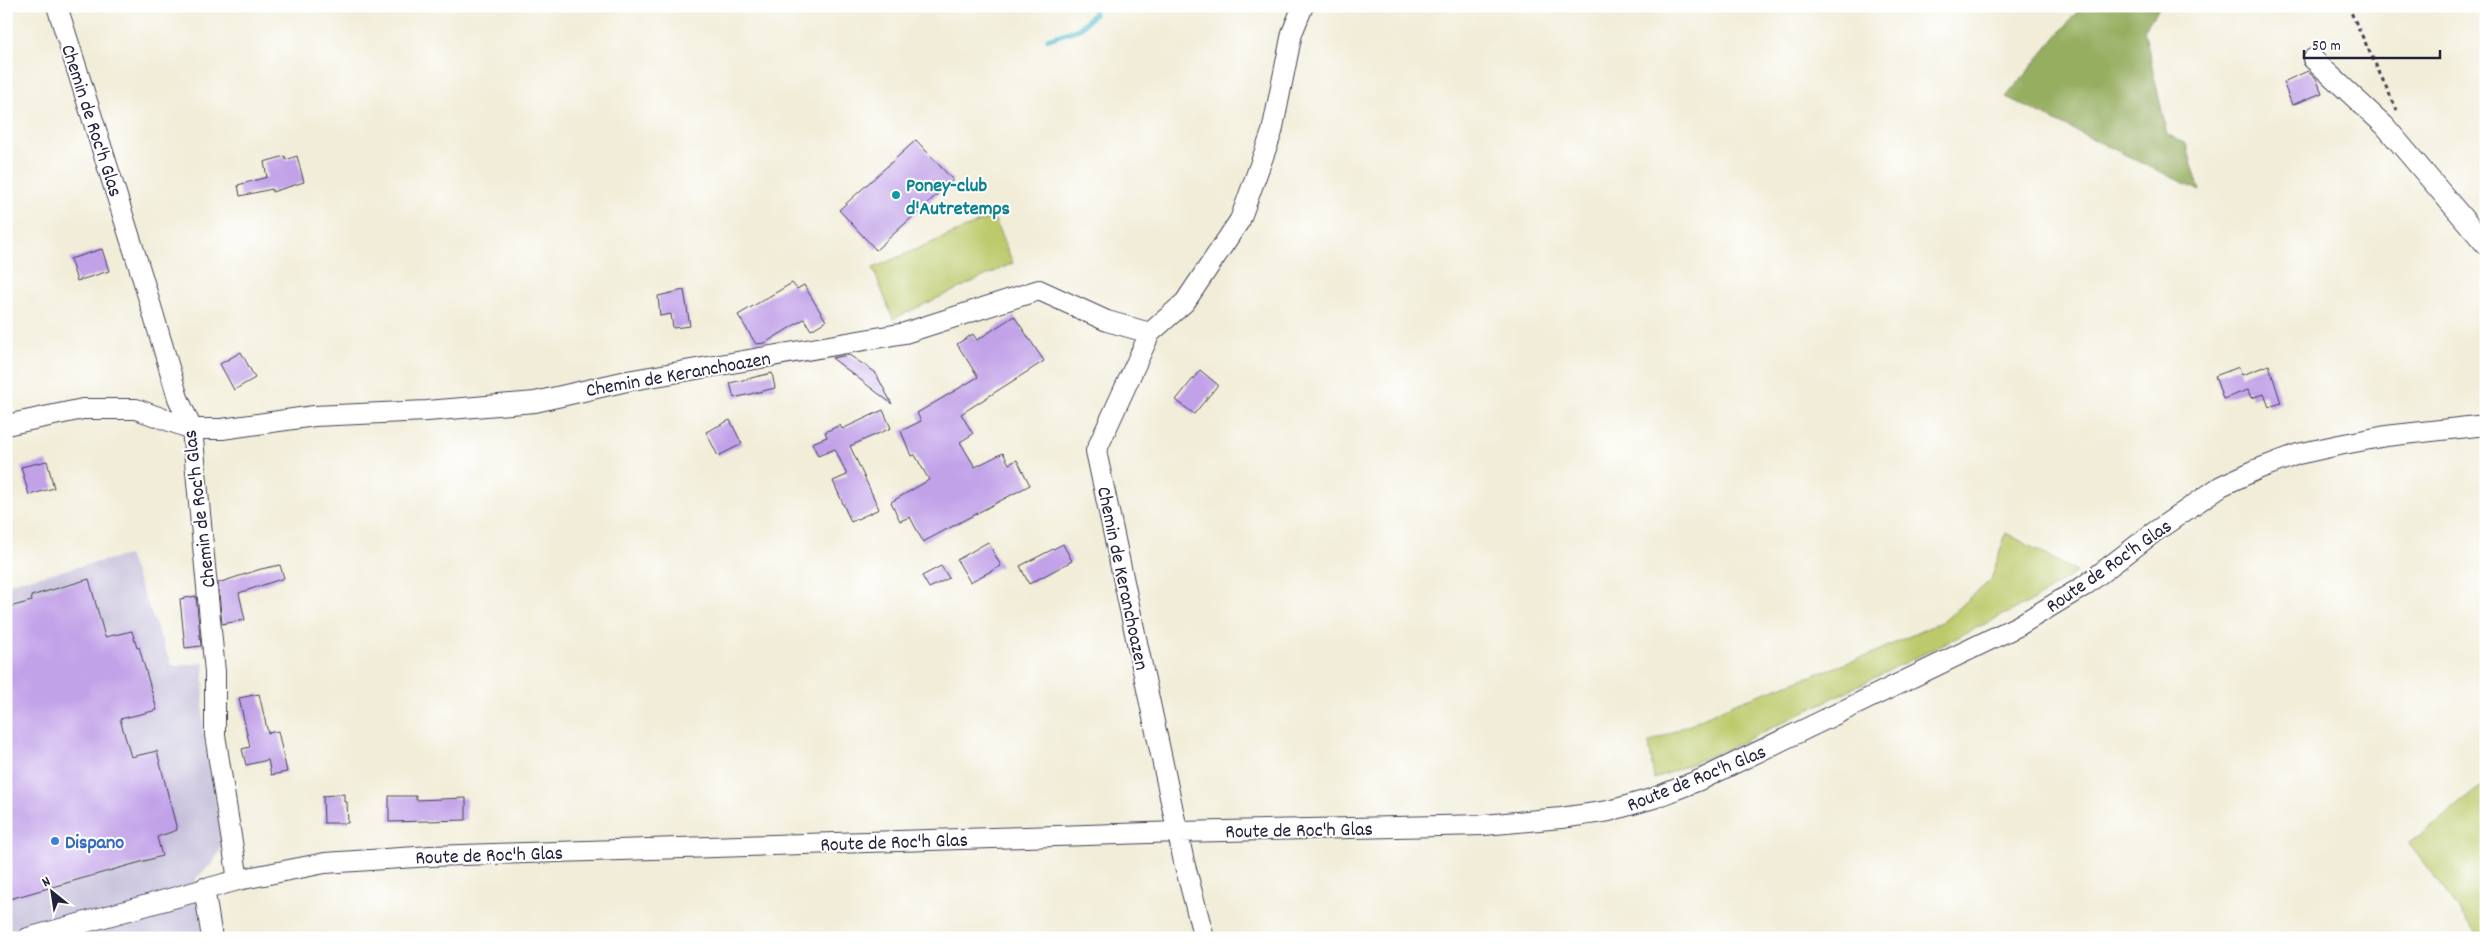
<svg xmlns="http://www.w3.org/2000/svg" width="2492" height="944" font-family="Dekko,sans-serif">
<style>
.industrial{fill:#c6c0da}
.green{fill:#bdca6c;stroke:#707654}
.forest{fill:#96ae60;stroke:#5c684e}
.lines{fill:none;stroke-linecap:round;stroke-linejoin:round}
.stream{stroke:#4eb9cb;stroke-width:5.5}
.building{fill:#c1a1e8}
.minor-casing{stroke:#414053;stroke-width:22}
.path{stroke:#414053;stroke-width:3;stroke-dasharray:4 4;stroke-linecap:butt}
.minor{stroke:#fff;stroke-width:20}
.culture-dot{fill:#0f9aa8;stroke:#fff;stroke-width:2}
.shop-dot{fill:#3f7fe0;stroke:#fff;stroke-width:2}
.labels{text-anchor:middle;stroke-width:4;stroke-linejoin:round;paint-order:stroke}
.street-label{font-size:20px;fill:#22223b;stroke:#fff}
.culture-label{font-size:20px;font-weight:bold;fill:#0d838f;stroke:#fff;text-anchor:start}
.shop-label{font-size:20px;font-weight:bold;fill:#366cbe;stroke:#fff;text-anchor:start}
</style>
<rect width="100%" height="100%" fill="#fff"/>
<filter id="ink" filterUnits="userSpaceOnUse"><feTurbulence type="fractalNoise" baseFrequency=".02" numOctaves="2"/><feDisplacementMap in="SourceGraphic" scale="10" xChannelSelector="R" yChannelSelector="G"/><feConvolveMatrix kernelMatrix="1 2 1 2 8 2 1 2 1" color-interpolation-filters="sRGB"/></filter>
<filter id="wash" filterUnits="userSpaceOnUse"><feTurbulence type="fractalNoise" baseFrequency=".0096" numOctaves="4" result="noise"/><feDisplacementMap in="SourceGraphic" scale="20" xChannelSelector="R" yChannelSelector="G"/><feGaussianBlur stdDeviation="1.12" result="paint"/><feColorMatrix in="noise" values="0 0 0 0 0 0 0 0 0 0 0 0 0 0 0 0 0 1.4 0 .05"/><feComposite in="paint" operator="in"/></filter>
<g filter="url(#wash)">
<rect width="100%" height="100%" fill="#f1edd8"/>
<path class="industrial" d="M 128,555 L 172,666 L 204,663 L 203,729 L 223,845 L 212,864 L 196,878 L 203,938 L 6,938 L 6,584 Z"/>
<path class="green" d="M 993,216 L 1013,263 L 893,319 L 873,268 Z
M 2006,533 L 2077,572 L 2034,600 L 1732,747 L 1654,779 L 1649,743 L 1733,704 L 1869,655 L 1945,620 L 1991,580 Z
M 2486,783 L 2486,938 L 2481,938 L 2409,844 Z"/>
<path class="forest" d="M 2082,6 L 2160,6 L 2144,30 L 2167,134 L 2186,144 L 2200,191 L 2006,97 Z"/>
<g class="lines">
<path class="stream" d="M 1048,39 L 1079,29 L 1094,14 L 1093,6"/>
</g>
<g id="blocks">
<path class="building" d="M 2308,71 L 2316,78 L 2322,93 L 2292,105 L 2283,82 Z
M 916,140 L 953,180 L 876,250 L 839,210 Z
M 285,156 L 286,160 L 297,156 L 304,182 L 272,192 L 272,189 L 240,196 L 238,185 L 267,177 L 264,162 Z
M 102,249 L 109,271 L 77,281 L 70,259 Z
M 792,283 L 797,289 L 804,285 L 826,321 L 811,330 L 804,319 L 765,343 L 756,344 L 738,315 Z
M 684,290 L 690,326 L 673,328 L 671,314 L 660,316 L 658,296 Z
M 1014,316 L 1044,361 L 961,414 L 973,434 L 960,442 L 975,467 L 1003,453 L 1009,464 L 1017,460 L 1030,485 L 923,542 L 910,517 L 900,521 L 891,502 L 929,480 L 915,455 L 911,456 L 901,431 L 921,421 L 917,413 L 978,377 L 957,344 L 973,334 L 977,340 Z
M 241,352 L 255,378 L 234,390 L 220,364 Z
M 849,355 L 875,372 L 892,404 L 832,358 Z
M 2269,365 L 2281,403 L 2269,407 L 2264,394 L 2251,398 L 2248,390 L 2223,399 L 2215,376 L 2239,367 L 2242,375 Z
M 1200,370 L 1218,385 L 1194,414 L 1176,400 Z
M 772,373 L 775,388 L 734,398 L 730,383 Z
M 883,410 L 891,428 L 850,446 L 879,509 L 851,522 L 833,481 L 847,475 L 835,449 L 818,456 L 812,443 L 827,437 L 825,432 L 840,425 L 842,429 Z
M 730,420 L 742,444 L 718,456 L 706,432 Z
M 47,461 L 54,488 L 29,495 L 21,467 Z
M 988,542 L 1001,566 L 970,582 L 957,560 Z
M 1063,544 L 1072,561 L 1029,584 L 1020,566 Z
M 280,565 L 284,578 L 239,593 L 245,620 L 222,624 L 218,583 L 261,569 Z
M 941,566 L 949,578 L 929,588 L 922,576 Z
M 89,579 L 105,637 L 132,631 L 137,648 L 139,647 L 157,710 L 120,719 L 131,757 L 157,751 L 177,830 L 157,837 L 162,856 L 6,900 L 6,608 L 32,601 L 31,596 Z
M 196,596 L 201,646 L 185,648 L 180,599 Z
M 259,694 L 268,733 L 278,731 L 287,772 L 271,775 L 268,760 L 246,765 L 242,749 L 250,747 L 239,698 Z
M 344,794 L 344,802 L 347,802 L 348,823 L 324,823 L 323,796 Z
M 389,796 L 416,796 L 416,800 L 466,798 L 466,820 L 389,822 Z"/>
</g>
</g>
<g filter="url(#ink)">
<use href="#blocks" fill-opacity="0" stroke="#414053" stroke-width="1"/>
<g class="lines">
<g class="minor-casing">
<path id="minor" d="M 57,6 L 142,276 L 178,398 L 192,429 L 215,672 L 215,735 L 238,880
M 2313,59 L 2385,126 L 2486,245
M 6,425 L 83,409 L 136,409 L 192,429 L 222,429 L 314,416 L 427,411 L 535,402 L 627,381 L 905,333 L 1039,290 L 1107,321 L 1150,333
M 204,888 L 212,938
M 28,938 L 238,880 L 325,863 L 431,856 L 1179,832 L 1484,825 L 1561,818 L 1609,811 L 1654,798 L 1702,779 L 2018,626 L 2084,586 L 2153,533 L 2221,486 L 2258,469 L 2298,454 L 2339,445 L 2386,436 L 2486,425
M 1204,938 L 1184,862 L 1096,451 L 1150,333 L 1185,302 L 1240,220 L 1272,132 L 1292,33 L 1303,6"/>
</g>
<path class="path" d="M 2348,6 L 2397,110"/>
<use href="#minor" class="minor"/>
</g>
</g>
<circle class="culture-dot" cx="896" cy="195" r="5"/>
<circle class="shop-dot" cx="55" cy="841" r="5"/>
<g class="labels">
<g class="street-label">
<text transform="translate(93 120) rotate(72)" y="7">Chemin de Roc'h Glas</text>
<text transform="translate(678 373) rotate(-10)" y="7">Chemin de Keranchoazen</text>
<text transform="translate(198 509) rotate(-97)" y="7">Chemin de Roc'h Glas</text>
<text transform="translate(2108 565) rotate(-35)" y="7">Route de Roc'h Glas</text>
<text transform="translate(1124 578) rotate(78)" y="7">Chemin de Keranchoazen</text>
<text transform="translate(1696 777) rotate(-22)" y="7">Route de Roc'h Glas</text>
<text transform="translate(1299 829) rotate(-1)" y="7">Route de Roc'h Glas</text>
<text transform="translate(894 841) rotate(-2)" y="7">Route de Roc'h Glas</text>
<text transform="translate(489 854) rotate(-2)" y="7">Route de Roc'h Glas</text>
</g>
<g class="culture-label">
<text x="906" y="191">Poney-club<tspan x="906" dy="23">d'Autretemps</tspan></text>
</g>
<g class="shop-label">
<text x="65" y="848">Dispano</text>
</g>
</g>
<rect width="2492" height="944" fill="none" stroke="#fff" stroke-width="25"/>
<g transform="translate(52 892) rotate(330)" stroke="#ffffff" stroke-width="4" paint-order="stroke">
<path d="M0-4L9 19L0 12L-9 19Z" fill="#22223b"/>
<text y="-8" font-size="14" font-weight="bold" text-anchor="middle" fill="#22223b">N</text>
</g>
<path d="M2304 50v8h136v-8" fill="none" stroke="#22223b" stroke-width="2.5"/>
<text x="2312" y="50" font-size="15" fill="#22223b" stroke="#ffffff" stroke-width="4" paint-order="stroke">50 m</text>
</svg>
